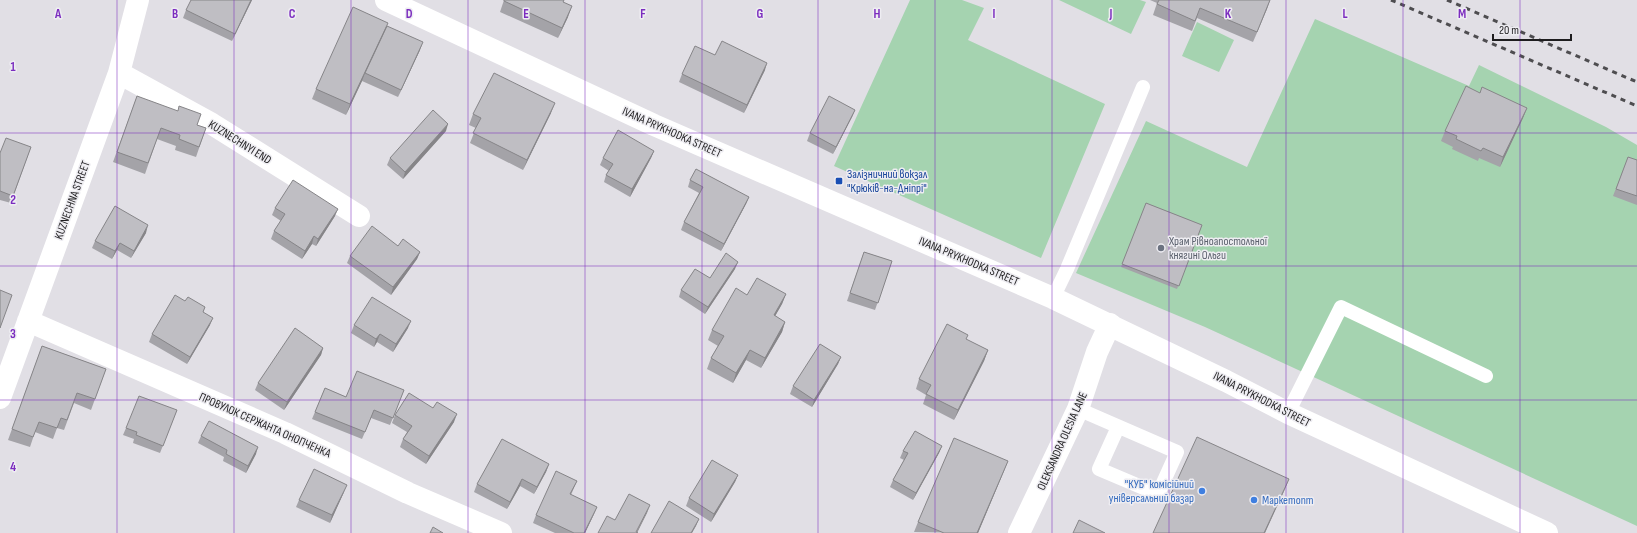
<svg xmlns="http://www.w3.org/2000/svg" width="1637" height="533" font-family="'Sofia Sans Condensed',sans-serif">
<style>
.green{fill:#a5d3b0}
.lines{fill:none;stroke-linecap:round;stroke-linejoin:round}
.service{stroke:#fff;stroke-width:14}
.minor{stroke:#fff;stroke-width:22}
.secondary{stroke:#fff;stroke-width:22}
.rail{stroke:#4e4d50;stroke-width:3;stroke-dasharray:5 5;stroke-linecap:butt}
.wall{fill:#a4a3a8}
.shaded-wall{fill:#868588}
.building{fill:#bfbec3;stroke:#868588}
.grid{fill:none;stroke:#7b2cbf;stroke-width:1;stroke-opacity:0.55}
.transit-dot{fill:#1a4fb4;stroke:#eeedf2;stroke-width:1.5}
.worship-dot{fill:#6b7280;stroke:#eeedf2;stroke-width:1.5}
.shop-dot{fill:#3f7fe0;stroke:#eeedf2;stroke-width:1.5}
.labels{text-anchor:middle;stroke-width:3;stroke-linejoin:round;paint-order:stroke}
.street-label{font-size:12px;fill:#1e1d1f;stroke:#eeedf2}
.transit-label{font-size:12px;fill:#164399;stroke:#eeedf2;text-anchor:start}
.worship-label{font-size:12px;fill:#5b616d;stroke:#eeedf2;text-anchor:start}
.shop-label{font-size:12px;fill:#366cbe;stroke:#eeedf2;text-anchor:end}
.grid-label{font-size:13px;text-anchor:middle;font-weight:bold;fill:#7b2cbf;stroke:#eeedf2;stroke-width:3;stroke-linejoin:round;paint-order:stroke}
</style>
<rect width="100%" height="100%" fill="#e1dfe5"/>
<path class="green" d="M 910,0 L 962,0 L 984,8 L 968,40 L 1105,104 L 1041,258 L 834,166 Z
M 1059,0 L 1140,0 L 1146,2 L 1131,34 Z
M 1315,19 L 1469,86 L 1479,65 L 1606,127 L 1637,145 L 1637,526 L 1205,327 L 1076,273 L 1146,121 L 1247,167 Z
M 1197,22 L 1234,40 L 1219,72 L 1182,56 Z"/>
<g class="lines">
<path class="service" d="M 1053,298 L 1067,269 L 1143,87
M 1078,409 L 1177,452 L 1158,494 L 1099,469 L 1118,427
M 1288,413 L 1341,307 L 1486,376"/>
<path class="minor" d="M 119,73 L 212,124 L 359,216
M 28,321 L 285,433 L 408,493 L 501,533
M 0,398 L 119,73 L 138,0
M 1019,533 L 1078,409 L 1097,352 L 1110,324"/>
<path class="secondary" d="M 386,0 L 654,125 L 1053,298 L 1226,381 L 1288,413 L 1547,533"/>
<path class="rail" d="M 1391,0 L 1637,106
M 1447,0 L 1637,82"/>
</g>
<path class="wall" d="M 252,0 L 232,41 L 183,18 L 186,10 Z
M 504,0 L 564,3 L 568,17 L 558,38 L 500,12 Z
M 1150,0 L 1270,0 L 1253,42 L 1197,18 L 1192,31 L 1153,15 L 1157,3 Z
M 386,26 L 420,50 L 398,97 L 362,81 L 346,115 L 312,99 L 316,89 Z
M 715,55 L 765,70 L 744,113 L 679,82 L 682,74 Z
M 1480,93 L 1527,108 L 1523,118 L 1500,167 L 1479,158 L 1478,161 L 1452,149 L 1453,147 L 1441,141 L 1445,131 Z
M 137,96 L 197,125 L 206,128 L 196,157 L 175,150 L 176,146 L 157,139 L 145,174 L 113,162 Z
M 855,110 L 852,117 L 833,154 L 807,141 L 810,133 Z
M 551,113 L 523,170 L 470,143 L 476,128 L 469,125 L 473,114 Z
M 446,131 L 403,179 L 387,165 L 390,158 Z
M 31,147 L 11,203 L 0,200 L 0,153 Z
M 654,151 L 651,158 L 630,197 L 604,182 L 606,175 L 609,171 L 600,165 L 603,158 Z
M 1628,157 L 1637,160 L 1637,205 L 1613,196 Z
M 690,180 L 749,197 L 746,204 L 721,251 L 681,230 L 684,222 L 699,193 L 688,187 Z
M 1146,203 L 1202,225 L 1177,289 L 1121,267 Z
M 275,208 L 335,216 L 316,246 L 312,244 L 302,259 L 271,239 L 274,231 L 281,221 L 272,215 Z
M 146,233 L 131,258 L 117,250 L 112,259 L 92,248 L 95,241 Z
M 398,246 L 420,252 L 417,259 L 391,295 L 347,263 L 350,256 Z
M 864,252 L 892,261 L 875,310 L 847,301 Z
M 735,269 L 705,314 L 679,297 L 681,290 Z
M 786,294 L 782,304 L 775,316 L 785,322 L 782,332 L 761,368 L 746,360 L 733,383 L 707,369 L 711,358 L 718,346 L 708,340 L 712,330 L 747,295 Z
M 185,301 L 205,307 L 203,312 L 210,325 L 187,364 L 149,342 L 152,334 Z
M 354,325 L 408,328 L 393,352 L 377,342 L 374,347 L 351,333 Z
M 966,340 L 988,350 L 984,361 L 954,420 L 923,404 L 926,395 L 916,389 L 919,379 Z
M 42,346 L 106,369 L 91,410 L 74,403 L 64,430 L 57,428 L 53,439 L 35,432 L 30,447 L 8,440 Z
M 323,348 L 321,355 L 284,410 L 255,390 L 258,383 Z
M 841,357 L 838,364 L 812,407 L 790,394 L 793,386 Z
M 325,388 L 346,397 L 404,390 L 390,425 L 371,418 L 362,439 L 312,419 Z
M 177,410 L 160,453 L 133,443 L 134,439 L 123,435 L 126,428 Z
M 395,415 L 454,422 L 426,464 L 400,447 L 403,439 L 407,432 L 392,423 Z
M 201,436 L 256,454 L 246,473 L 223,461 L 224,457 L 198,443 Z
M 942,446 L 939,453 L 913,500 L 890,487 L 893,480 L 904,460 L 900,458 L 903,451 Z
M 1008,461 L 978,533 L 914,532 L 918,522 Z
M 549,464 L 546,472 L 534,494 L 520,486 L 507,509 L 474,492 L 477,484 Z
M 738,475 L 735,482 L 711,522 L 686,506 L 689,498 Z
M 577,481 L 571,495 L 597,507 L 594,514 L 585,533 L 555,533 L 533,523 L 536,515 Z
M 344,492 L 330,523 L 296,507 L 299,500 Z"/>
<path class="shaded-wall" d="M 251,0 L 252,0 L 232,41 L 235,34 Z
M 1270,0 L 1267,9 L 1253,42 L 1257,32 Z
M 572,6 L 568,17 L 558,38 L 562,28 Z
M 388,23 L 365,73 L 362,81 L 346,115 L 350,104 Z
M 423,42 L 420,50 L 398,97 L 401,90 Z
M 767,63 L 765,70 L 744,113 L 747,105 Z
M 555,103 L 551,113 L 523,170 L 527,160 Z
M 1527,108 L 1523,118 L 1500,167 L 1503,157 Z
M 855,110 L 852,117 L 833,154 L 836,147 Z
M 448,124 L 446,131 L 403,179 L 405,172 Z
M 654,151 L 651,158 L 630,197 L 632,189 Z
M 749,197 L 746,204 L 721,251 L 724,244 Z
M 338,209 L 335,216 L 316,246 L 318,239 Z
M 148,225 L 146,233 L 131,258 L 134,251 Z
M 314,236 L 312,244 L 302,259 L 305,251 Z
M 120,243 L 117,250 L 112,259 L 115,251 Z
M 420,252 L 417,259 L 391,295 L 393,287 Z
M 738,262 L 735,269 L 705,314 L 708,307 Z
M 786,294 L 782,304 L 770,325 L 774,315 Z
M 213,318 L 210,325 L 187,364 L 190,357 Z
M 411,321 L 408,328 L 393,352 L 396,344 Z
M 785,322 L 782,332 L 761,368 L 765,358 Z
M 380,334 L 377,342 L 374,347 L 376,339 Z
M 323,348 L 321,355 L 284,410 L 287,402 Z
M 750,350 L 746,360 L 733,383 L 736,373 Z
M 988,350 L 984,361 L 954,420 L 958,410 Z
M 841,357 L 838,364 L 812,407 L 814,400 Z
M 457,414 L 454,422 L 426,464 L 429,456 Z
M 942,446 L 939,453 L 913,500 L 916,493 Z
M 258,447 L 256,454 L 246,473 L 248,466 Z
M 1008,461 L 1004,471 L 978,533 L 977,533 Z
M 549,464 L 546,472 L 534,494 L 537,487 Z
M 738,475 L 735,482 L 711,522 L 714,514 Z
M 522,479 L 520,486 L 507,509 L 510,502 Z
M 1289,479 L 1285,489 L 1265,533 L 1264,533 Z
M 347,485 L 344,492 L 330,523 L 332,515 Z
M 650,505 L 647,513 L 637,533 L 636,533 Z
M 597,507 L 594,514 L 585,533 L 584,533 Z
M 699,519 L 696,526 L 692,533 L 691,533 Z"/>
<path class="building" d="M 191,0 L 251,0 L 235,34 L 186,10 Z
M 504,0 L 564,0 L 563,2 L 572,6 L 562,28 L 504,1 Z
M 1159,0 L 1270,0 L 1257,32 L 1200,8 L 1195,21 L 1157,4 Z
M 353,7 L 388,23 L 350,104 L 316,89 Z
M 387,26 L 423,42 L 401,90 L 365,73 Z
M 722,41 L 767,63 L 747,105 L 682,74 L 695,46 L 715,55 Z
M 494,73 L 555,103 L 527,160 L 473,133 L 481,118 L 473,114 Z
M 1466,86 L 1480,93 L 1482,87 L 1527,108 L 1503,157 L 1483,148 L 1481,151 L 1456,139 L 1457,136 L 1445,131 Z
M 137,96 L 178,111 L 179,106 L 201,114 L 197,125 L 206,128 L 199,147 L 179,139 L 180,135 L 161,128 L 148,163 L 117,152 Z
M 829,96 L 855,110 L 836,147 L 810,133 Z
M 433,110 L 448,124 L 405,172 L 390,158 Z
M 618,130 L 654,151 L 632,189 L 606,175 L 613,164 L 603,158 Z
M 6,138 L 31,147 L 13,196 L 0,191 L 0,153 Z
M 1628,157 L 1637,160 L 1637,196 L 1616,189 Z
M 696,169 L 749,197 L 724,244 L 684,222 L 703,187 L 690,180 Z
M 293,180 L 338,209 L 318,239 L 314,236 L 305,251 L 274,231 L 285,214 L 275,208 Z
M 1146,203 L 1202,225 L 1179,286 L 1122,264 Z
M 115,206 L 148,225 L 134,251 L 120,243 L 115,251 L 95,241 Z
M 372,226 L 398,246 L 403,239 L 420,252 L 393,287 L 350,256 Z
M 864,252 L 892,261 L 878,303 L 850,293 Z
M 726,253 L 738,262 L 708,307 L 681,290 L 695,269 L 710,278 Z
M 757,278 L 786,294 L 774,315 L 785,322 L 765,358 L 750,350 L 736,373 L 711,358 L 724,336 L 712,330 L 736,288 L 747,295 Z
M 0,290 L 12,295 L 0,328 Z
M 175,295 L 185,301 L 188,297 L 205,307 L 203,312 L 213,318 L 190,357 L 152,334 Z
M 372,297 L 411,321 L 396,344 L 380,334 L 376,339 L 354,325 Z
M 947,324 L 968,335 L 966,339 L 988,350 L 958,410 L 926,394 L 931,385 L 919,379 Z
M 295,328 L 323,348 L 287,402 L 258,383 Z
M 820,344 L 841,357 L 814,400 L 793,386 Z
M 42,346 L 106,369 L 95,399 L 77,393 L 67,420 L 61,418 L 57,428 L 39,422 L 33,437 L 12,429 Z
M 357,371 L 404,390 L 393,418 L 374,410 L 365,432 L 315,412 L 325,388 L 346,397 Z
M 409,393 L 433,408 L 437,402 L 457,414 L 429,456 L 403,439 L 412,426 L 395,415 Z
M 139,396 L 177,410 L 163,446 L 136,435 L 137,432 L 126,428 Z
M 209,421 L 258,447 L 248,466 L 226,454 L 227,450 L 201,436 Z
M 915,431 L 942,446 L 916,493 L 893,480 L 908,453 L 903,451 Z
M 1197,437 L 1289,479 L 1264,533 L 1153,533 Z
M 954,438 L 1008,461 L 977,533 L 944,533 L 918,522 Z
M 502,439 L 549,464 L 537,487 L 522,479 L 510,502 L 477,484 Z
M 712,460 L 738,475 L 714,514 L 689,498 Z
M 314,469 L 347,485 L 332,515 L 299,500 Z
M 556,471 L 577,481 L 570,494 L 597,507 L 584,533 L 574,533 L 536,515 Z
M 629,494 L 650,505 L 636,532 L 638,533 L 598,533 L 607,516 L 615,520 Z
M 669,501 L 699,519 L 691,533 L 651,533 Z
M 1079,520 L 1105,533 L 1073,533 Z
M 433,527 L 443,533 L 430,533 Z"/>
<path class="grid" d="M 117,0 L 117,533M 234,0 L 234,533M 351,0 L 351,533M 468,0 L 468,533M 585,0 L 585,533M 702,0 L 702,533M 818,0 L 818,533M 935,0 L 935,533M 1052,0 L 1052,533M 1169,0 L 1169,533M 1286,0 L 1286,533M 1403,0 L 1403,533M 1520,0 L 1520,533M 0,133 L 1637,133M 0,266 L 1637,266M 0,400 L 1637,400"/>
<rect class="transit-dot" x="835" y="177" width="8" height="8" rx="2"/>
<circle class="worship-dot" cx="1161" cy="248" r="4"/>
<g class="shop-dot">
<circle cx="1202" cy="491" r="4"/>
<circle cx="1254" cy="500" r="4"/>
</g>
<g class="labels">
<g class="street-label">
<text transform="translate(672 132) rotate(24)" y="4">IVANA PRYKHODKA STREET</text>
<text transform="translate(240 142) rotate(32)" y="4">KUZNECHNYI END</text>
<text transform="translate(72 200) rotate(-70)" y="4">KUZNECHNA STREET</text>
<text transform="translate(969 261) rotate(23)" y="4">IVANA PRYKHODKA STREET</text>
<text transform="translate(1262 399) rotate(27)" y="4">IVANA PRYKHODKA STREET</text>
<text transform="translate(265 425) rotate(24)" y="4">ПРОВУЛОК СЕРЖАНТА ОНОПЧЕНКА</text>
<text transform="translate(1062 441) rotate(-66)" y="4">OLEKSANDRA OLESIA LANE</text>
</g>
<g class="transit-label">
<text x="847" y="178">Залізничний вокзал<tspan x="847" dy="14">"Крюкiв-на-Днiпрi"</tspan></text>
</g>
<g class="worship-label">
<text x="1169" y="245">Храм Рівноапостольної<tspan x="1169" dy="14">княгині Ольги</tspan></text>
</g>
<g class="shop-label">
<text x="1194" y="488">"КУБ" комісійний<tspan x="1194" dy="14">універсальний базар</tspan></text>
<text x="1262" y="504" text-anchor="start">Маркетопт</text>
</g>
</g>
<g class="grid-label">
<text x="58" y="18">A</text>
<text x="175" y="18">B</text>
<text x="292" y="18">C</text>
<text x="409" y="18">D</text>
<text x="526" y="18">E</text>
<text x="643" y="18">F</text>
<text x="760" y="18">G</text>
<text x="877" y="18">H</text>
<text x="994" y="18">I</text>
<text x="1111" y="18">J</text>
<text x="1228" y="18">K</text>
<text x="1345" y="18">L</text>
<text x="1462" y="18">M</text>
<text x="13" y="71">1</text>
<text x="13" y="204">2</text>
<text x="13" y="338">3</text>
<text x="13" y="471">4</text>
</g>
<path d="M1493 34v6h78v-6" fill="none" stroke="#1e1d1f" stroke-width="2"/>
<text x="1499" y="34" font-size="12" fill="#1e1d1f" stroke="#eeedf2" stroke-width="3" paint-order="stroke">20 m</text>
</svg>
